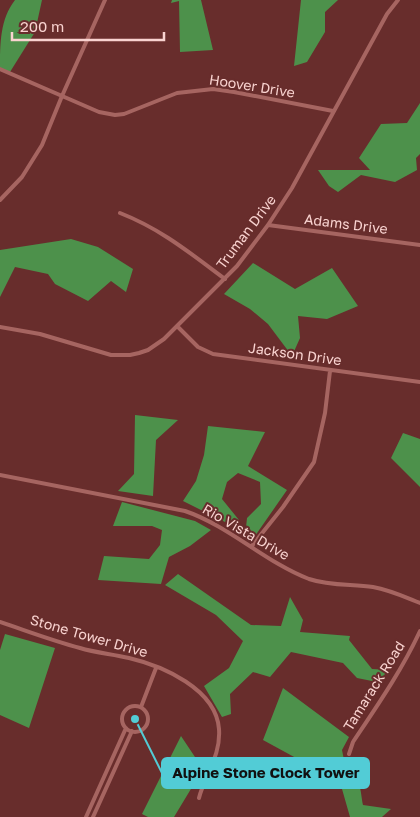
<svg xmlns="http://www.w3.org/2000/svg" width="420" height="817" font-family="'Golos Text',sans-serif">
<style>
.forest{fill:#4d914b}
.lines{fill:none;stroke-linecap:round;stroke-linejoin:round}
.minor{stroke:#a66561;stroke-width:4}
.labels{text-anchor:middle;stroke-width:4;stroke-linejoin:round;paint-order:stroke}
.street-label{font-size:14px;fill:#f9d3d0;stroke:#682d2c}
.leader{fill:none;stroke:#52ccd6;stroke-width:2}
.callout-dot{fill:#52ccd6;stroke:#682d2c;stroke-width:2}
.callout{fill:#52ccd6;stroke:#52ccd6;stroke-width:2}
.callout-label{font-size:15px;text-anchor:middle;font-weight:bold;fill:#111}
</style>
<rect width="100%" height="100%" fill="#682d2c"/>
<path class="forest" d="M 15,0 L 42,0 L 35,32 L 10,72 L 0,68 C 0,44 0,19 15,0 Z
M 172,0 L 201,0 L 213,50 L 180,52 L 179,1 L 171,3 Z
M 301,0 L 338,0 L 325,12 L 325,32 L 307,62 L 294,66 Z
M 420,103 L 420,154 L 416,158 L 417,170 L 395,182 L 361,175 L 338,192 L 329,186 L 318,170 L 370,170 L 359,158 L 381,124 L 407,123 Z
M 71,239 L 98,247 L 133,269 L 126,292 L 111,281 L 88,301 L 55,284 L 48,274 L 15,267 L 0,297 L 0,250 Z
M 253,263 L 295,289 L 332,268 L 358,306 L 327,319 L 298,316 L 300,338 L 292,356 L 268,324 L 250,309 L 224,294 Z
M 135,415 L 178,420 L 156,440 L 153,496 L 118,491 L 134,474 Z
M 208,426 L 265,432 L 248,466 L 287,490 L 255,536 L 245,537 L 247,518 L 261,504 L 260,482 L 238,473 L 227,482 L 222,499 L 239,520 L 233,526 L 183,501 L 196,481 L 204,455 Z
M 403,433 L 420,439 L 420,487 L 391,458 Z
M 122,502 L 195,521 L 211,530 L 190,546 L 169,557 L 161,584 L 98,580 L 104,556 L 149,559 L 160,545 L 162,530 L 152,526 L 113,526 Z
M 178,574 L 251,625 L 281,626 L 290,597 L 303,620 L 300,632 L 350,636 L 349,640 L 372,669 L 389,670 L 377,682 L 357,678 L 343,663 L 291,652 L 270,677 L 253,672 L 230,694 L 231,714 L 222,717 L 204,686 L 229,668 L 243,641 L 216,615 L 165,585 Z
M 5,634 L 55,648 L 29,728 L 0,715 L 0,650 Z
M 283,688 L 349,737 L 342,750 L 344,760 C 360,769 360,789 363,805 L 391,809 L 382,817 L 350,817 L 340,782 L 263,740 Z
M 181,736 L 203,769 L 174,817 L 148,817 L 142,814 Z"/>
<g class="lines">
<path class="minor" d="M 0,69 L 99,112 L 115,115 L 124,114 L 177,93 L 213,89 L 234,92 L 333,111
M 0,200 L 22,177 L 42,145 L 62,96 L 105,0
M 120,213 C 161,229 190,253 225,279
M 268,225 L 420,245
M 177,326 L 198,347 L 213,354 L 420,382
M 0,327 L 40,334 L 111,355 L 130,355 L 139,353 L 148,350 L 164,339 L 237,266 L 268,225 L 292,188 L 387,14 L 398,0
M 0,475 L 185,511 C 229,526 265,562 309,579 C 330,586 352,584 373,587 C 390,590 405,597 420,603
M 251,547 L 283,507 L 314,462 L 325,413 L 330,371
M 0,622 C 27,631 53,641 80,648 C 96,653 113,654 129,658 C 163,666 216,689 219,729 C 221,756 205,774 199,798
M122 719a13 13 0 1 1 26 0a13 13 0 1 1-26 0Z
M 141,707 L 156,668
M 349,754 L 353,742 C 377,706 402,670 420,631
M 86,817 L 126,728
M 93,817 L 132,731"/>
</g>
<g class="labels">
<g class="street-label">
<text transform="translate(252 86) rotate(9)" y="5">Hoover Drive</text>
<text transform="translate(346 224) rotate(7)" y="5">Adams Drive</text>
<text transform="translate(246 232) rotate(-53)" y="5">Truman Drive</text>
<text transform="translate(295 354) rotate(8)" y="5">Jackson Drive</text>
<text transform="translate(246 532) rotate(30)" y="5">Rio Vista Drive</text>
<text transform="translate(89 636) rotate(16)" y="5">Stone Tower Drive</text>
<text transform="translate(374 686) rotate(-58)" y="5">Tamarack Road</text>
</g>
</g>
<path class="leader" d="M135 719L162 773"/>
<circle class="callout-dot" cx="135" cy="719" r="5"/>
<rect class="callout" x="162" y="758" width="207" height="30" rx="5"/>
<g class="callout-label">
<text x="266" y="778">Alpine Stone Clock Tower</text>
</g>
<path d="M12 32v8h152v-8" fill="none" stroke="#f9d3d0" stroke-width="2.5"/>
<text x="20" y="32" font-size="15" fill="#f9d3d0" stroke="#682d2c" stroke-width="4" paint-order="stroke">200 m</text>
</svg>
